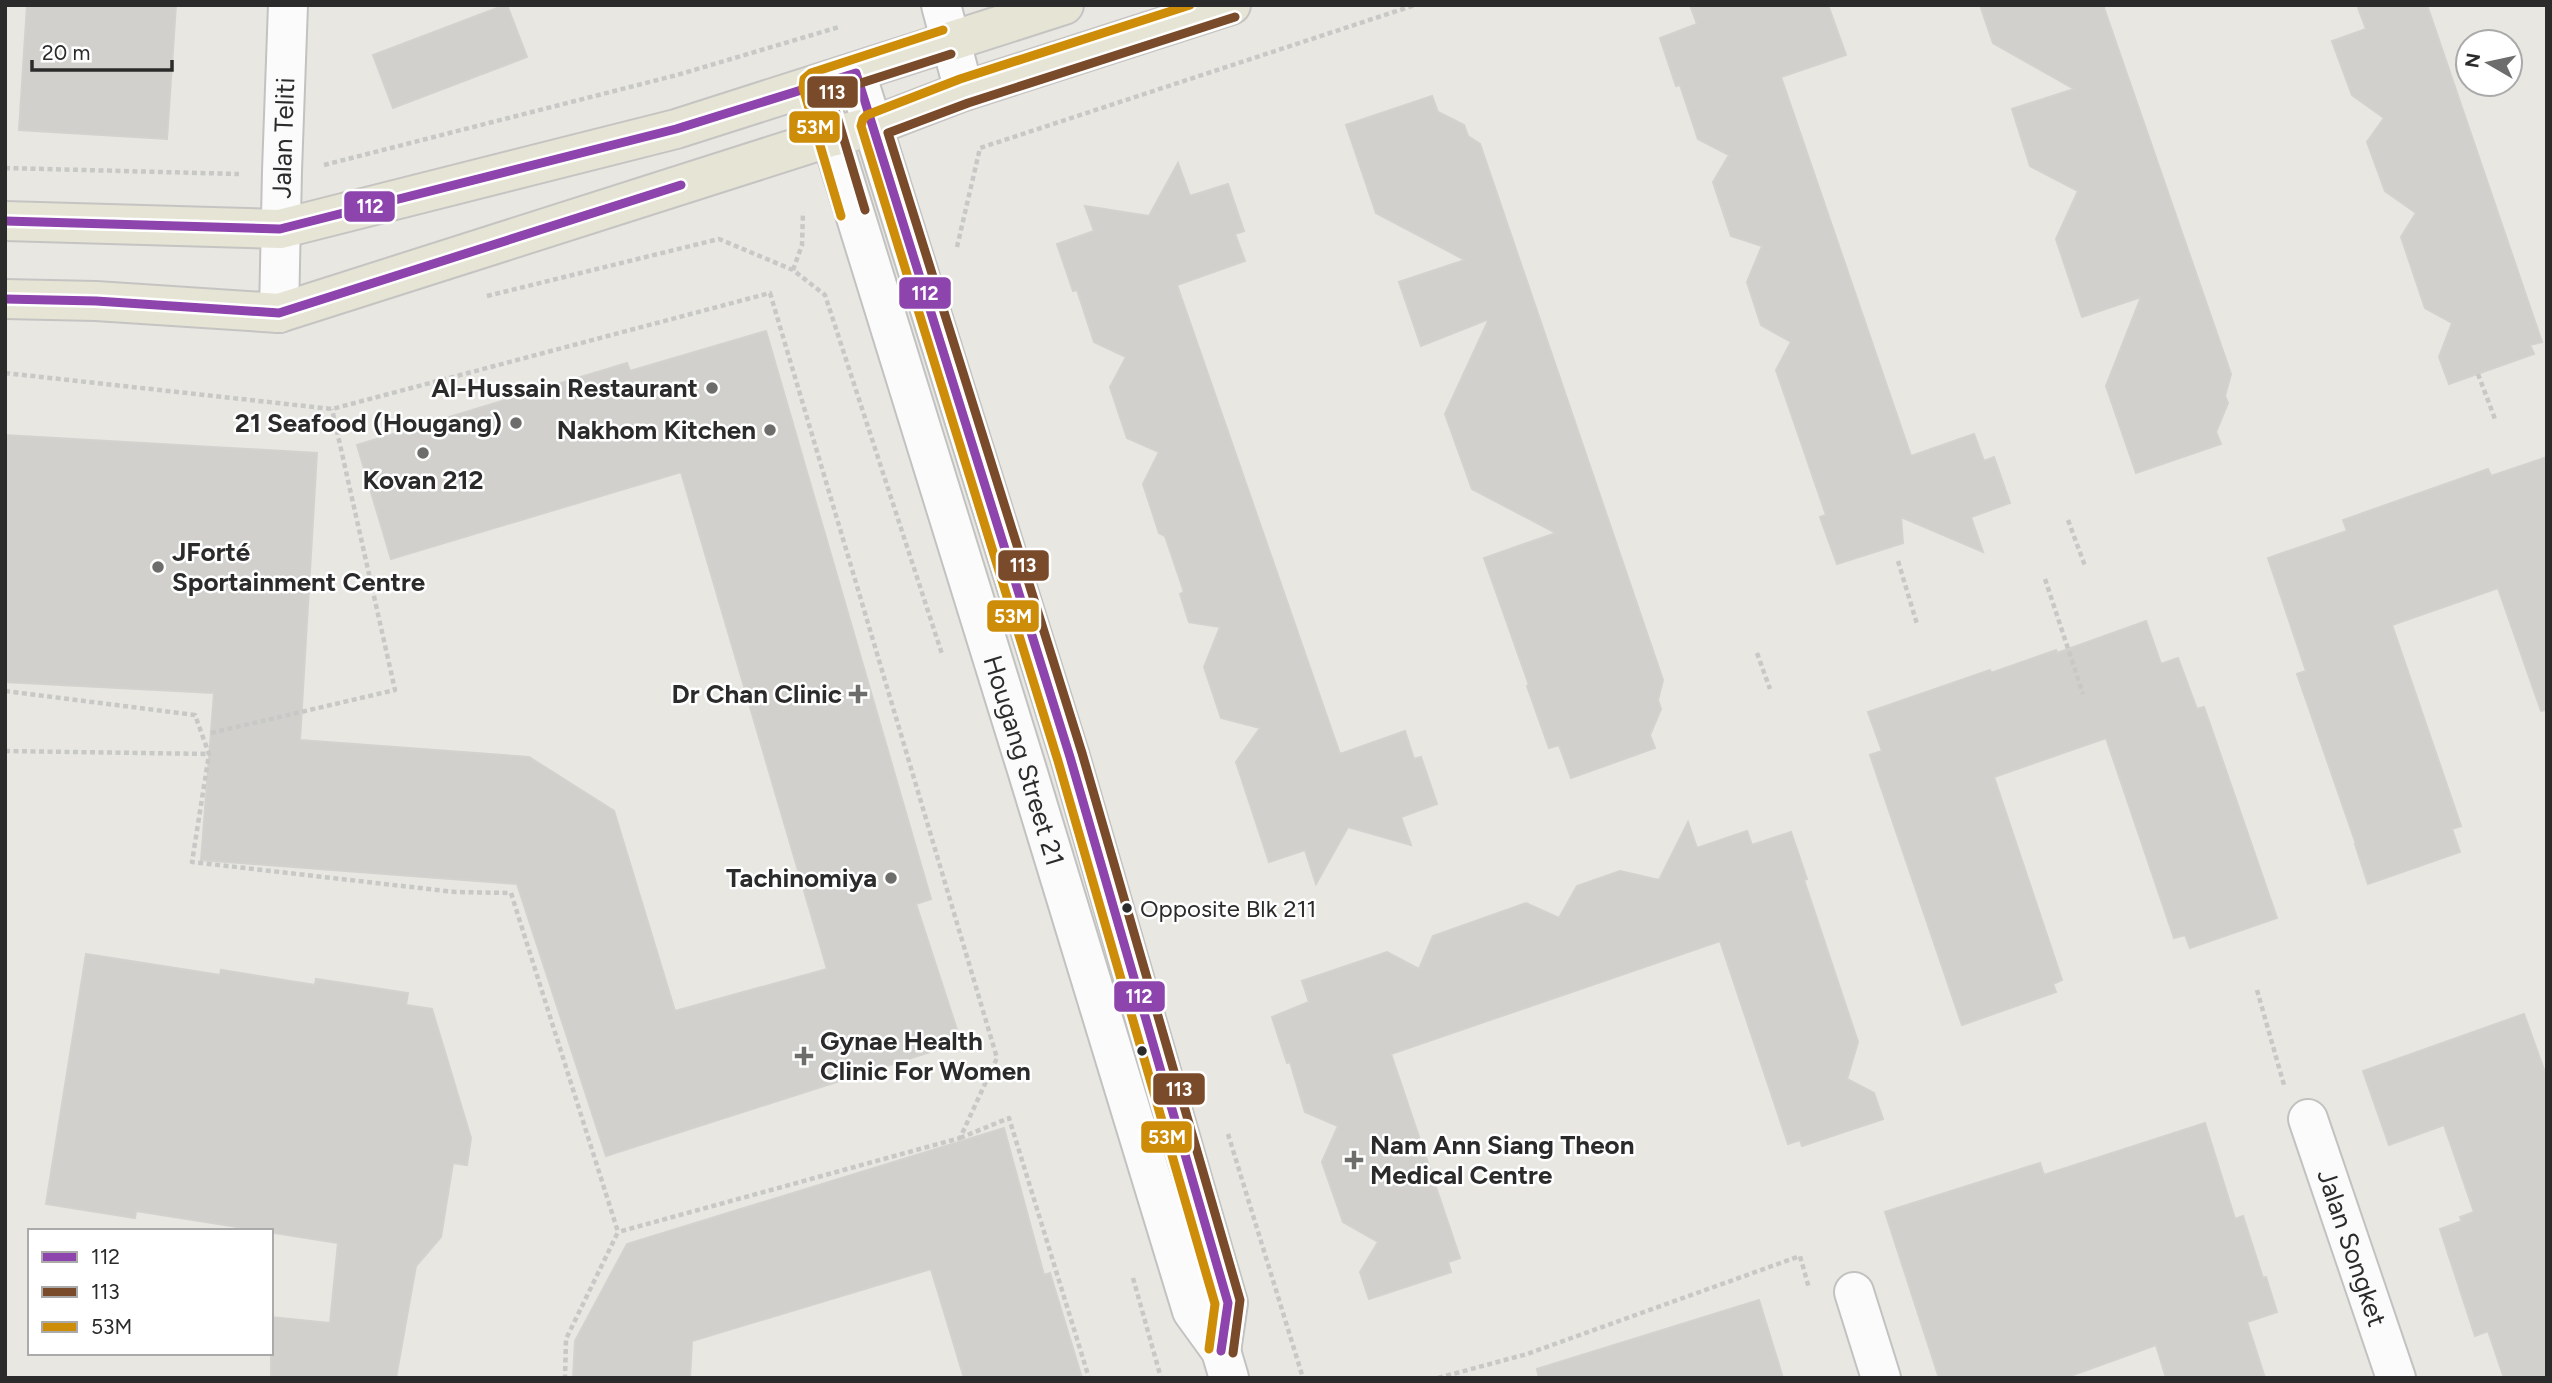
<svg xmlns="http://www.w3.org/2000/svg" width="2552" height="1383" font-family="Figtree,sans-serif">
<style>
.building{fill:#d1d0cc;stroke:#d3d2ce;stroke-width:2}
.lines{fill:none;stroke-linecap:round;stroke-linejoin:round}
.minor-casing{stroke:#c2c2c1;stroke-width:42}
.major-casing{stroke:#c5c4c2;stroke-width:42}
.path{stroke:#c8c8c7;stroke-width:4.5;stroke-dasharray:5 3.5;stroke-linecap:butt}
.minor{stroke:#fcfbfb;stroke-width:38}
.major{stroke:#e5e4d5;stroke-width:38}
.bus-1-casing{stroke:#fff;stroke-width:14}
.bus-2-casing{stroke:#fff;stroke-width:14}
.bus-3-casing{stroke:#fff;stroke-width:14}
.bus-1{stroke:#8e44ad;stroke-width:9}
.bus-2{stroke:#7a4b2a;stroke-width:9}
.bus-3{stroke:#ce8d09;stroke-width:9}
.poi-dot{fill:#6d6d6b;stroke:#fff;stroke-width:2.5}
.bus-dot{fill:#2b2b2b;stroke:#fff;stroke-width:2.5}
.labels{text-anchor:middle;stroke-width:5;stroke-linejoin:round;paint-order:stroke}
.bus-label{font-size:24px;fill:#2b2b2b;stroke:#fff;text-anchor:start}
.street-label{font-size:26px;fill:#2b2b2b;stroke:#fff}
.poi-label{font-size:26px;font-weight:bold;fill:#2b2b2b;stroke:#fff;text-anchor:end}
.line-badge{stroke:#fff;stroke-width:2.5}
.badge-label{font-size:19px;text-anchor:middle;font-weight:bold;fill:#fff}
</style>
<rect width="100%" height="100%" fill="#e8e7e2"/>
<path class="building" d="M 27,5 L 176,5 L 167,139 L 19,130 Z
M 505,5 L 507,5 L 527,57 L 393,108 L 373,55 Z
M 1690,5 L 1828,5 L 1846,55 L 1781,77 L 1911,456 L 1974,434 L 1984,461 L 1994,457 L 2010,503 L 1971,517 L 1983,552 L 1901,517 L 1903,543 L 1837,564 L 1820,517 L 1826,515 L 1776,370 L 1791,342 L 1761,325 L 1747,282 L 1762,246 L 1731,236 L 1713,182 L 1729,155 L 1698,139 L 1680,85 L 1676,86 L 1660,38 L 1697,24 Z
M 1980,5 L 2103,5 L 2231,374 L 2225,396 L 2228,403 L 2216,432 L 2221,444 L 2136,473 L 2106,386 L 2141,297 L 2082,317 L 2056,239 L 2078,191 L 2030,166 L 2012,109 L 2074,89 L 1993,43 Z
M 2357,5 L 2427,5 L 2542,342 L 2530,345 L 2534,354 L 2449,384 L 2439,357 L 2452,323 L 2425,308 L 2401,237 L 2416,213 L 2385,191 L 2367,142 L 2384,118 L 2352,95 L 2332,41 L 2366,29 Z
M 1432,96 L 1438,112 L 1464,125 L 1468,136 L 1480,144 L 1663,680 L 1658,700 L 1661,709 L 1650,735 L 1655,748 L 1571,778 L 1559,745 L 1549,748 L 1527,686 L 1529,685 L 1484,558 L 1556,533 L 1472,489 L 1445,414 L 1489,319 L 1421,346 L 1399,282 L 1465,260 L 1376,213 L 1346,125 Z
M 1178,163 L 1190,196 L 1228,184 L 1244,231 L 1235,234 L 1245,261 L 1177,285 L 1340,754 L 1405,731 L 1414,759 L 1421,757 L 1437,804 L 1401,817 L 1411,845 L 1348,827 L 1316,884 L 1305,850 L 1269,862 L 1236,762 L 1260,728 L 1221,718 L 1204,667 L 1220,627 L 1189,622 L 1180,594 L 1184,592 L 1165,536 L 1159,533 L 1143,484 L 1159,452 L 1127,438 L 1110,387 L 1126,357 L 1094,342 L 1077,290 L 1073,291 L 1057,244 L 1094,231 L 1085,206 L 1149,216 Z
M 766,331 L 931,899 L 916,904 L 961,1042 L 606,1156 L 517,884 L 201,860 L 214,693 L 5,682 L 5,435 L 317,453 L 300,740 L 529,757 L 614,811 L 675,1011 L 827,969 L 681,472 L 391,559 L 357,445 L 627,363 L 630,371 Z
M 2547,457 L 2547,710 L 2541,711 L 2498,588 L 2392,625 L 2461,826 L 2452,829 L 2460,852 L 2368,884 L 2355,844 L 2356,844 L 2297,674 L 2306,671 L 2268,558 L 2347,531 L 2343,520 L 2488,469 L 2491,476 Z
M 2146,621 L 2161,664 L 2178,658 L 2197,709 L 2204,707 L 2277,918 L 2190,948 L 2185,935 L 2174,938 L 2106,738 L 1994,777 L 2062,980 L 2053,984 L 2056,992 L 1962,1025 L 1870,755 L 1882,751 L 1868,712 L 1990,670 L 1991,673 L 2056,650 L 2057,653 Z
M 1688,822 L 1697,848 L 1747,831 L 1752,845 L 1791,832 L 1807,879 L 1804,880 L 1858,1042 L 1847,1079 L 1874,1093 L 1883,1119 L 1802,1146 L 1800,1140 L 1788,1144 L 1720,941 L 1391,1054 L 1460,1258 L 1448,1262 L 1451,1272 L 1369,1299 L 1360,1272 L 1378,1242 L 1343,1222 L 1322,1162 L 1338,1126 L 1305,1112 L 1290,1062 L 1287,1063 L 1272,1017 L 1309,1002 L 1302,981 L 1387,952 L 1419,969 L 1433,936 L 1526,903 L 1559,918 L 1577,886 L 1620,871 L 1659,880 Z
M 86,954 L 220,975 L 221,970 L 315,985 L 316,979 L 408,993 L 406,1005 L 432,1009 L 471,1138 L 467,1165 L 453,1163 L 441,1237 L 416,1266 L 396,1378 L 271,1378 L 271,1317 L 330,1323 L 338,1243 L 136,1211 L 135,1218 L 46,1204 Z
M 2524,1014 L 2547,1078 L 2547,1378 L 2504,1378 L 2488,1331 L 2475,1336 L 2440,1229 L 2462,1221 L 2460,1217 L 2474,1212 L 2444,1125 L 2389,1145 L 2363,1071 Z
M 2205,1123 L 2235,1219 L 2243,1216 L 2263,1278 L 2266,1277 L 2277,1312 L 2247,1322 L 2265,1378 L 2166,1378 L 2156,1345 L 2065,1378 L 1939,1378 L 1885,1212 L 2040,1163 L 2044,1175 Z
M 1004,1128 L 1044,1275 L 1050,1273 L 1082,1378 L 964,1378 L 931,1269 L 692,1341 L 690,1378 L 573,1378 L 575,1341 L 627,1244 Z
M 1759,1300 L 1783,1378 L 1539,1378 L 1537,1369 Z"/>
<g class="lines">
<g class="minor-casing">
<g id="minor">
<path d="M 941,5 L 964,91"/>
<path d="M 856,73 L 1070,757 L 1228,1303 L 1221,1351"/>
<path id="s1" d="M 815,85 L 1028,773 L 1192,1311 L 1221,1351 L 1229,1378"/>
<path id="s2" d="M 279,313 L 282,171 L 288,5"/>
<path id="s3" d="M 2308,1119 L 2396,1378"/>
<path d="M 1854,1292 L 1881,1378"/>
</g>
</g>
<g class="major-casing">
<path id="major" d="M 5,221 L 280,229 L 676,129 L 1064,5
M 5,299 L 96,301 L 279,313 L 831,137 L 873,126 L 964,91 L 1231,5"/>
</g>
<path class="path" d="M 324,165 L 677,75 L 839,27
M 5,168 L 239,174
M 957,247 L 980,148 L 1415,5
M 793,270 L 802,245 L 803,212
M 487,296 L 719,239 L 793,270 L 825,295 L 942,654
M 5,373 L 332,409 L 770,293 L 997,1058 L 960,1138 L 618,1232
M 2478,374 L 2495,419
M 2068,520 L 2085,566
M 1898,561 L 1917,624
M 2045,579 L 2083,694
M 1757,653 L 1770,689
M 5,691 L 195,715 L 209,754 L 192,862 L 455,892 L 511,893 L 618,1232 L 566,1339 L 565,1378
M 211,733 L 395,690 L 332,409
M 5,751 L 209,754
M 2257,990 L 2284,1085
M 1228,1134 L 1303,1378
M 960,1138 L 1009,1118 L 1089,1378
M 1133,1278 L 1161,1378
M 1438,1378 L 1527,1354 L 1800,1256 L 1809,1288"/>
<use href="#minor" class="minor"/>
<use href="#major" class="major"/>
<g class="bus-1-casing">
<path id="bus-1" d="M 5,221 L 280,229 L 676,129 L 856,73 L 1070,757 L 1228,1303 L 1221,1351
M 5,299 L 96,301 L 279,313 L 681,185"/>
</g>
<g class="bus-2-casing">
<path id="bus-2" d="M 865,210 L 830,93 L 951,54
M 1233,1353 L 1240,1300 L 1082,753 L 888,133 L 968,103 L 1235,17"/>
</g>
<g class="bus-3-casing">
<path id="bus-3" d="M 1190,5 L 960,79 L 867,115 L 863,119 L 861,126 L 1058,761 L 1215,1304 L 1209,1349
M 841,216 L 803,88 L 804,79 L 811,73 L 943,30"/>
</g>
<use href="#bus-1" class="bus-1"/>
<use href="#bus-2" class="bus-2"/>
<use href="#bus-3" class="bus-3"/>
</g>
<g class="poi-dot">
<circle cx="712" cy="388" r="7"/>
<circle cx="516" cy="423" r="7"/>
<circle cx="770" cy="430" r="7"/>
<circle cx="423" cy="453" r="7"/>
<circle cx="158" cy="567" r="7"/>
<path d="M854.5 683.5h7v7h7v7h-7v7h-7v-7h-7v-7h7z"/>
<circle cx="891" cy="878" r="7"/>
<path d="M800.5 1045.5h7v7h7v7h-7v7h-7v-7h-7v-7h7z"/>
<path d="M1350.5 1149.5h7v7h7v7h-7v7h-7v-7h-7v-7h7z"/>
</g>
<g class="bus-dot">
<circle cx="1127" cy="908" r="6"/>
<circle cx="1142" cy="1051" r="6"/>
</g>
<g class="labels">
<g class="bus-label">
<text x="1140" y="917">Opposite Blk 211</text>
</g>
<g class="street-label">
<text dy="9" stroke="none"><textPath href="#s2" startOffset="175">Jalan Teliti</textPath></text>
<text dy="9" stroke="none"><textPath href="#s1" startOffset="707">Hougang Street 21</textPath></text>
<text dy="9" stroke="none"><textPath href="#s3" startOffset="136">Jalan Songket</textPath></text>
</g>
<g class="poi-label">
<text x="698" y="397">Al-Hussain Restaurant</text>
<text x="502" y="432">21 Seafood (Hougang)</text>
<text x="756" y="439">Nakhom Kitchen</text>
<text x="423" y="489" text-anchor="middle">Kovan 212</text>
<text x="172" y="561" text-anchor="start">JForté<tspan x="172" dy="30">Sportainment Centre</tspan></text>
<text x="842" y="703">Dr Chan Clinic</text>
<text x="877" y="887">Tachinomiya</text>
<text x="820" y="1050" text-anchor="start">Gynae Health<tspan x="820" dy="30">Clinic For Women</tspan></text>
<text x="1370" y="1154" text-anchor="start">Nam Ann Siang Theon<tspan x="1370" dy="30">Medical Centre</tspan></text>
</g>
</g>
<g class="line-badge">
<rect x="806" y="75" width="53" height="34" rx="7" fill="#7a4b2a"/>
<rect x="788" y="110" width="53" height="34" rx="7" fill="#ce8d09"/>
<rect x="343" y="190" width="53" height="33" rx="7" fill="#8e44ad"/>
<rect x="898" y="276" width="54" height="34" rx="7" fill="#8e44ad"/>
<rect x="997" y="549" width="53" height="33" rx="7" fill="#7a4b2a"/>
<rect x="986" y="599" width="54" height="34" rx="7" fill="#ce8d09"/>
<rect x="1113" y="980" width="53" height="33" rx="7" fill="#8e44ad"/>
<rect x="1152" y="1072" width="54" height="34" rx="7" fill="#7a4b2a"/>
<rect x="1140" y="1120" width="53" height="34" rx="7" fill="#ce8d09"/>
</g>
<g class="badge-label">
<text x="832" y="99">113</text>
<text x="815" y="134">53M</text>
<text x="370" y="213">112</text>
<text x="925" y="300">112</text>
<text x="1023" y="572">113</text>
<text x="1013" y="623">53M</text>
<text x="1139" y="1003">112</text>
<text x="1179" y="1096">113</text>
<text x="1167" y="1144">53M</text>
</g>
<rect width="2552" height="1383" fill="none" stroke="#2b2b2b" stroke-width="14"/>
<rect x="28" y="1229" width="245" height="126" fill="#ffffff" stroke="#aaaaaa" stroke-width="2"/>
<rect x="42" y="1252" width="35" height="10" fill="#8e44ad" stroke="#aaaaaa" stroke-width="2"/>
<text x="91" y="1264" font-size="21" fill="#2b2b2b">112</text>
<rect x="42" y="1287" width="35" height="10" fill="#7a4b2a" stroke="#aaaaaa" stroke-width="2"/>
<text x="91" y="1299" font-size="21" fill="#2b2b2b">113</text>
<rect x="42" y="1322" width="35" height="10" fill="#ce8d09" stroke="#aaaaaa" stroke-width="2"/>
<text x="91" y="1334" font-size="21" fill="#2b2b2b">53M</text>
<g transform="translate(2489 63) rotate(279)"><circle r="33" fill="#ffffff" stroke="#aaaaaa" stroke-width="2"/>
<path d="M0-5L12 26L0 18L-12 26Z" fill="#6d6d6b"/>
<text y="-10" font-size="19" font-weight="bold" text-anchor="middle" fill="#2b2b2b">N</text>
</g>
<path d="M32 60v10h140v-10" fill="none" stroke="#2b2b2b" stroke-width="3.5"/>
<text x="42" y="60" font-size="21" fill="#2b2b2b" stroke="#ffffff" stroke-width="5" paint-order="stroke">20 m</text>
</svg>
